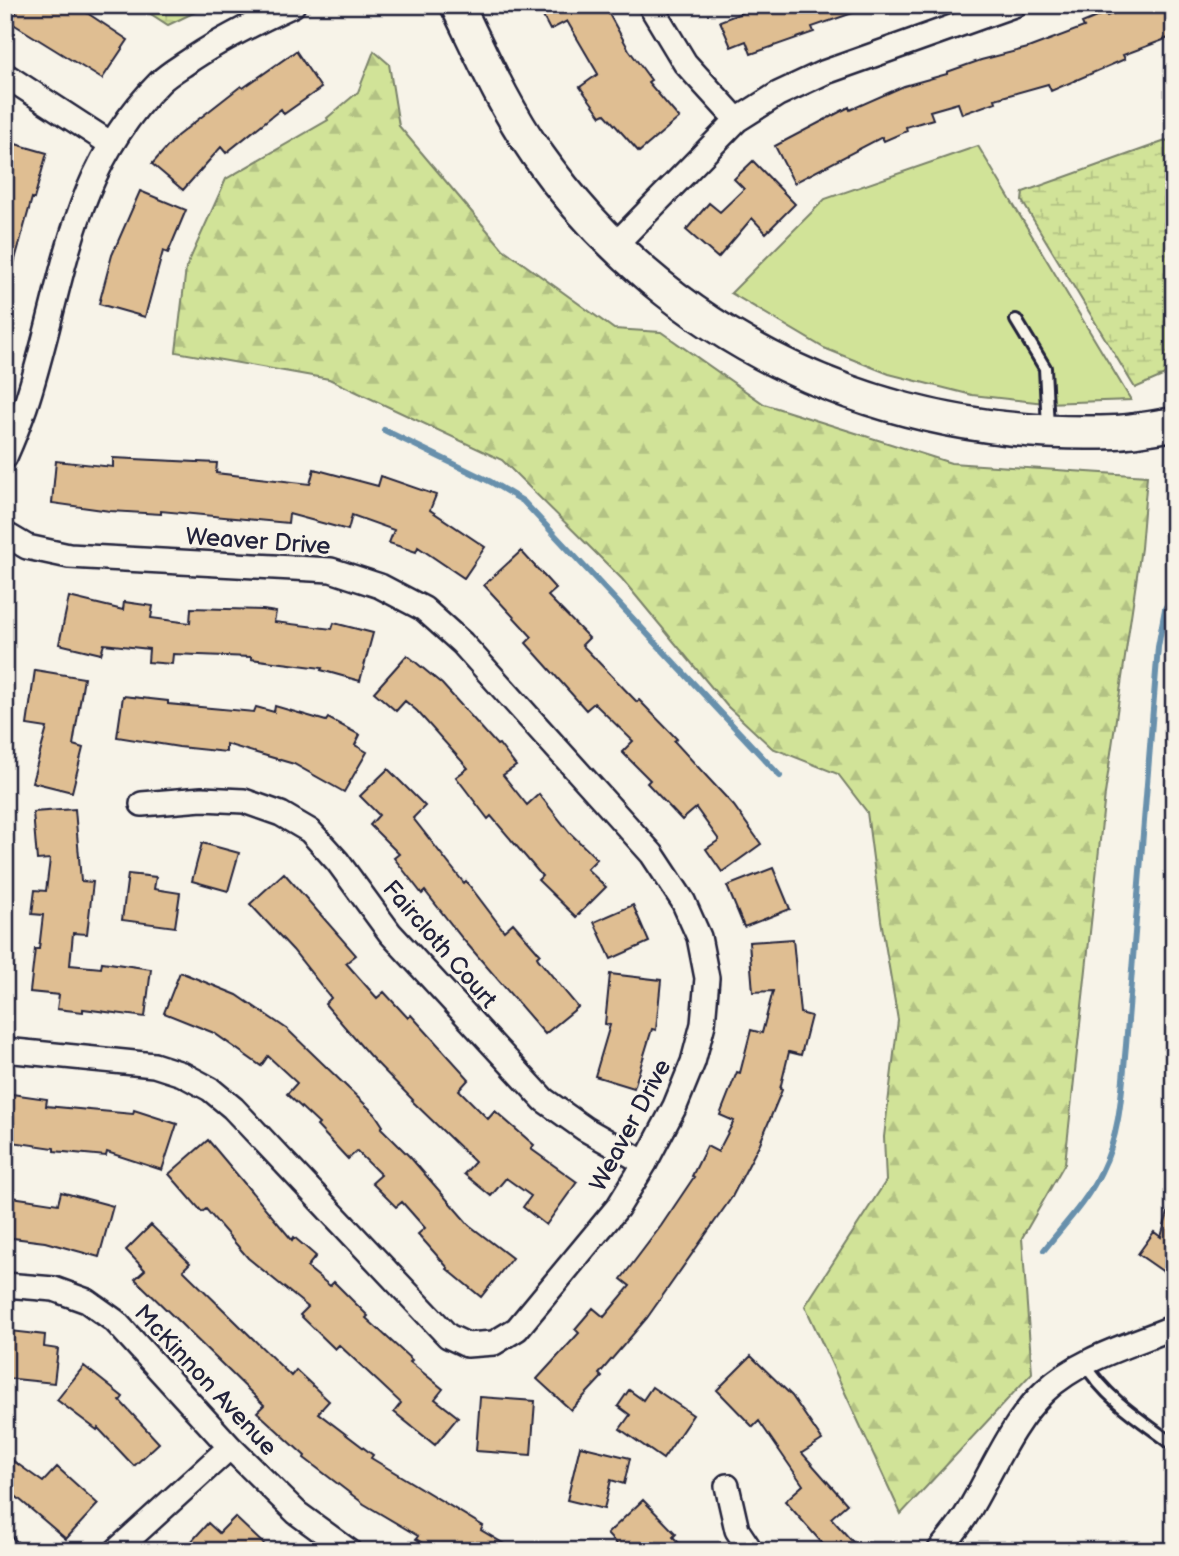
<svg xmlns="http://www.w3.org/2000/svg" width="1179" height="1556" font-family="'Balsamiq Sans',sans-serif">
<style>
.forest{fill:url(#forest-firs);stroke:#7a826a;stroke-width:2}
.wetland{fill:url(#wetland-marsh);stroke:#7a826a;stroke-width:2}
.park{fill:#d1e398;stroke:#7a826a;stroke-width:2}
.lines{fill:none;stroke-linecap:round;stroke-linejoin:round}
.stream{stroke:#6890ac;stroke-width:6}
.building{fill:#dfbe92;stroke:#22223b;stroke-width:2}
.lane-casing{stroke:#22223b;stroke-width:16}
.street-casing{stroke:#22223b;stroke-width:28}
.secondary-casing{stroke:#22223b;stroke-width:37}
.lane{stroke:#f7f3e8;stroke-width:10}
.street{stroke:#f7f3e8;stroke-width:23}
.secondary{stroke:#f7f3e8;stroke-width:32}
.labels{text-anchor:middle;stroke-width:6;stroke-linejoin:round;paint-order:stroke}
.street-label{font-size:24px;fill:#22223b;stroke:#f7f3e8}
</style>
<defs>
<pattern id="forest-firs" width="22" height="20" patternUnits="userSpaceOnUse" patternTransform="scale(1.75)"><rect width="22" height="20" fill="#d1e398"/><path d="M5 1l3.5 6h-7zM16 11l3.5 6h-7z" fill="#b3c284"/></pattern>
<pattern id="wetland-marsh" width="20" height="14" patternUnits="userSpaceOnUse" patternTransform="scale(1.75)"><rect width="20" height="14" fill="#d1e398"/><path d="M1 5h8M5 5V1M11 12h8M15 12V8" fill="none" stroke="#b3c284"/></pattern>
</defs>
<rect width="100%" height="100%" fill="#f7f3e8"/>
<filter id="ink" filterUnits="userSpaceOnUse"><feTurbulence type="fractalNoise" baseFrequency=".0143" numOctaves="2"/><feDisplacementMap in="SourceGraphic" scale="14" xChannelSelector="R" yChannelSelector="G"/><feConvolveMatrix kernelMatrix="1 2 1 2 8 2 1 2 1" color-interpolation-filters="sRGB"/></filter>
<g filter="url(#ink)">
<path class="forest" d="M 374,51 L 389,64 L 399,126 L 503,249 L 614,329 L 661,332 L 764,404 L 951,463 L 1147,476 L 1141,548 L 1105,794 L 1065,1163 L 1022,1238 L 1032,1373 L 901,1514 L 805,1306 L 886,1181 L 884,1137 L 898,1020 L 881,920 L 867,812 L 838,774 L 772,748 L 727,706 L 622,579 L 502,460 L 329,379 L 176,352 L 186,268 L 226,179 L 328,120 L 327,118 L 358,92 Z"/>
<path class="wetland" d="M 137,5 L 210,5 L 168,25 Z
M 1174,138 L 1174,371 L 1135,388 L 1022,201 L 1023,192 Z"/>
<path class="park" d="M 978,146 L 1131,400 L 1045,403 L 972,395 L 889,374 L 824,348 L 731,293 L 825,199 Z"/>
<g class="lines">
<path class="stream" d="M 384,430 L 491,482 L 523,501 L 780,776
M 1044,1250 C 1064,1225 1087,1201 1101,1172 C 1121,1133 1122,1087 1126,1045 L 1158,647 L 1165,609 L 1174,592"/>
</g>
<path class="building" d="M 20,5 L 75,5 L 128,40 L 102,79 L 10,22 Z
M 537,5 L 604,5 L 629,50 L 651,80 L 648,82 L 679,118 L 639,152 L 605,114 L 601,116 L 580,87 L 598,74 L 567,21 L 550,30 Z
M 762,5 L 867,5 L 867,8 L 812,27 L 814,32 L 751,54 L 746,41 L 731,47 L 720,21 Z
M 1135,5 L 1174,5 L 1174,36 L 1123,55 L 1125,59 L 1051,91 L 1048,84 L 995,99 L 996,102 L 962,114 L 958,103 L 930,111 L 933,119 L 906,127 L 907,131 L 884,141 L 882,137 L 794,183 L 775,146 L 849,107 L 850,110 L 904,86 L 947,74 L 947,72 L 981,60 L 1028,48 L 1084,27 L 1082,23 L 1106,13 L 1107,16 Z
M 296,51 L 321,88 L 284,114 L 281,109 L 226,153 L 221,147 L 183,190 L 152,164 L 177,136 L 241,86 L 243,88 Z
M 5,141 L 47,153 L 34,199 L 32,198 L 10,278 L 5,277 Z
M 753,161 L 795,204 L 766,233 L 752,218 L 718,258 L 686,230 L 709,203 L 720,212 L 744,189 L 734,179 Z
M 140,191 L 186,210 L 168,253 L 163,251 L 145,317 L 99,304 L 112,255 Z
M 113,458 L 217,463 L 216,473 L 310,484 L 314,469 L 378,486 L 381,476 L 436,495 L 430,510 L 485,547 L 464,578 L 418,547 L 416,552 L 389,543 L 394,530 L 352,515 L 348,530 L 289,514 L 288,523 L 161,511 L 161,514 L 110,511 L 52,503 L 56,461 L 113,467 Z
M 521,551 L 556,589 L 548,596 L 589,638 L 582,645 L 637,702 L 639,700 L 677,739 L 674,741 L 734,806 L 761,844 L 722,872 L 706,849 L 719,840 L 696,808 L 682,820 L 647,783 L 650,780 L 622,752 L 633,741 L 594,703 L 586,710 L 526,643 L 532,637 L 484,585 Z
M 69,597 L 123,610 L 124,602 L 153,606 L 151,618 L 190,623 L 191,608 L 263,610 L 276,612 L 274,622 L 332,629 L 334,623 L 373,633 L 360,681 L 321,670 L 322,668 L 251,659 L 251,657 L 173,654 L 172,664 L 148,662 L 149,649 L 104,644 L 101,654 L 59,644 Z
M 407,655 L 442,684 L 497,745 L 499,744 L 516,766 L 503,775 L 527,805 L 539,794 L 570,833 L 597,859 L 587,869 L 606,887 L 576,917 L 538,880 L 542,876 L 491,816 L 488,819 L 456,777 L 468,768 L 417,711 L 405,701 L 396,711 L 374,692 Z
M 35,670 L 84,678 L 73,745 L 83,748 L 72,792 L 32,782 L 47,728 L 27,725 Z
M 123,696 L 168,701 L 168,704 L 254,712 L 256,707 L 274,712 L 275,706 L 326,721 L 328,718 L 360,735 L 355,745 L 367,752 L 344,792 L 294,764 L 226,744 L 226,752 L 179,747 L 117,737 Z
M 388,769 L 425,806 L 413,818 L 464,883 L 466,881 L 504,931 L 513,923 L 540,954 L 537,957 L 538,959 L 578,1007 L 545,1034 L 462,938 L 425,891 L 422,894 L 394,858 L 399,854 L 370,825 L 379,815 L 360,796 Z
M 75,809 L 81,881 L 93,882 L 87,934 L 73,933 L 70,965 L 101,968 L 102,962 L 151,969 L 145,1017 L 83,1009 L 83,1012 L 57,1009 L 59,995 L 30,992 L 35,949 L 39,949 L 43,915 L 32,914 L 35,890 L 46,891 L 50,859 L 37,860 L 33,812 Z
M 202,843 L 239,853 L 228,891 L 192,881 Z
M 773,868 L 790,909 L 744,927 L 727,886 Z
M 284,873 L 356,955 L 346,963 L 377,998 L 384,992 L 408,1018 L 411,1015 L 469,1079 L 459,1090 L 488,1119 L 495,1111 L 534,1145 L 531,1149 L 577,1182 L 546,1225 L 523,1207 L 531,1196 L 506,1178 L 491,1196 L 464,1174 L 475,1162 L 412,1101 L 413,1100 L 369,1055 L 325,1004 L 331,998 L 293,950 L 250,904 Z
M 128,874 L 156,877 L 154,889 L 180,893 L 175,927 L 122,920 Z
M 633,905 L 649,942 L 611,959 L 594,922 Z
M 793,939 L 800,1013 L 811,1016 L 801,1055 L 789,1052 L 780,1089 L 782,1090 L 760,1143 L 732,1197 L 647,1318 L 599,1374 L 602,1377 L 571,1410 L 537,1379 L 579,1333 L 575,1329 L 593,1308 L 604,1317 L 630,1286 L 621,1279 L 661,1226 L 694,1177 L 692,1176 L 707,1146 L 718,1152 L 734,1121 L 720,1115 L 737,1072 L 740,1073 L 751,1030 L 762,1033 L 773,991 L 753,992 L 749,942 Z
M 180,972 L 237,995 L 287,1029 L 375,1114 L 383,1126 L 381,1128 L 410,1157 L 469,1225 L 512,1258 L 481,1297 L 447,1269 L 448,1268 L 418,1234 L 425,1228 L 402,1202 L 396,1207 L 372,1183 L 381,1175 L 357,1151 L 348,1159 L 317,1126 L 319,1124 L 287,1094 L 297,1083 L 268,1056 L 261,1066 L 214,1033 L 164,1013 Z
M 610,974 L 661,980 L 656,1030 L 652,1029 L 634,1088 L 595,1076 L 610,1025 L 605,1024 Z
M 5,1093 L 47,1099 L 46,1106 L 133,1114 L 134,1110 L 177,1124 L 162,1170 L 107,1152 L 106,1156 L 54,1151 L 54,1148 L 5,1141 Z
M 208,1140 L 292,1240 L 294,1237 L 316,1256 L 307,1267 L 330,1286 L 334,1282 L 368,1316 L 366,1318 L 412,1360 L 410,1362 L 443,1389 L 435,1399 L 458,1417 L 435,1445 L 394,1412 L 401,1403 L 339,1345 L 335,1349 L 300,1315 L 308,1307 L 248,1258 L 206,1209 L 202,1212 L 169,1174 Z
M 61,1192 L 113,1206 L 99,1257 L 45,1242 L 5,1237 L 5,1196 L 58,1204 Z
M 1169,1209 L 1174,1209 L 1174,1279 L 1138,1254 L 1154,1232 L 1161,1237 Z
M 151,1225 L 190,1263 L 183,1270 L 291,1376 L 296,1370 L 329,1401 L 318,1413 L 373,1455 L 371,1458 L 483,1526 L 481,1530 L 516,1551 L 436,1551 L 416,1539 L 418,1536 L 364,1504 L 304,1458 L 305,1456 L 257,1412 L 264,1405 L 135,1279 L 145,1270 L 126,1250 Z
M 10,1331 L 45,1335 L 44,1347 L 58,1349 L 54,1383 L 5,1378 Z
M 751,1356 L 792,1396 L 822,1440 L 802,1453 L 847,1504 L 831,1518 L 861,1551 L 829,1551 L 785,1501 L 803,1485 L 759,1421 L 753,1427 L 717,1390 Z
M 84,1366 L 123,1397 L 120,1401 L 159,1443 L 134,1466 L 98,1428 L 97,1430 L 57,1400 Z
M 652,1387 L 693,1415 L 663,1459 L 620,1429 L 630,1415 L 618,1406 L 629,1390 L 643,1400 Z
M 480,1397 L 535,1401 L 531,1455 L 476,1451 Z
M 580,1446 L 630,1458 L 624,1484 L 611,1480 L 604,1509 L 567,1500 Z
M 5,1455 L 43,1482 L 57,1467 L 98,1504 L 66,1539 L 5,1487 Z
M 643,1500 L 676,1534 L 673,1537 L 687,1551 L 623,1551 L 607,1534 Z
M 235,1517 L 271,1551 L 201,1551 L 191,1542 L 208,1523 L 219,1533 Z"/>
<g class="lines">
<g class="lane-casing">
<path id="lane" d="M 1016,320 L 1045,368 L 1048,428
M 1085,1364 C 1107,1400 1141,1420 1174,1445"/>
</g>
<g class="street-casing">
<path id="street" d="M 650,5 L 685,63 L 737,120
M 5,75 L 111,144
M 615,245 L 737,120 L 778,94 L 823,73 L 1014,5
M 5,457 C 12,441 19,424 25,407 C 64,290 66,176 160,82 C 167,75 177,69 186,63 C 219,40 256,22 293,5
M 5,534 L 27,547 L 69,556 L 331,570 L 380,586 L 424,609 L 462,643 L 652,854 L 683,901 L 699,937 L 707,978 L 703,1024 L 693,1062 L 675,1106 L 645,1163 L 618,1207 L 517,1329 L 494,1343 L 467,1345 L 448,1336 L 233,1108 L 210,1089 L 182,1074 L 154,1065 L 5,1050
M 142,804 L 202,799 L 244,801 L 281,814 L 310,831 L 338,862 L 390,933 L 544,1100 L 585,1129 L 645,1163
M 5,1285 L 54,1289 L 87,1301 L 115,1321 L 230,1447 L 297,1513 L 349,1551
M 727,1486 L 737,1530 L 751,1551
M 5,1548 L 8,1551
M 116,1551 L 230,1447
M 939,1551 C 949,1538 960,1526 968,1512 C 992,1472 1011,1423 1045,1391 C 1080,1358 1131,1345 1174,1327"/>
</g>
<g class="secondary-casing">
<path id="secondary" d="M 457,5 C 482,56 504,107 537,154 C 671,344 886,441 1116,432 C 1135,431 1155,427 1174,424"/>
</g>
<use href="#lane" class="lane"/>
<use href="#street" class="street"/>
<use href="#secondary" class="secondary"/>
</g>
</g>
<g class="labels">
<g class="street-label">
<text transform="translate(258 541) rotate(4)" y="8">Weaver Drive</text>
<text transform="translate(440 944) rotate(49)" y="8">Faircloth Court</text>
<text transform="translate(630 1125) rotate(-62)" y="8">Weaver Drive</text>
<text transform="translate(206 1380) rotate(47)" y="8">McKinnon Avenue</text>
</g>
</g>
<rect width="1179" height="1556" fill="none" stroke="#f7f3e8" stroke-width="28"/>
<rect x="14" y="14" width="1151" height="1528" fill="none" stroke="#22223b" stroke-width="2.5" filter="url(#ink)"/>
</svg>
